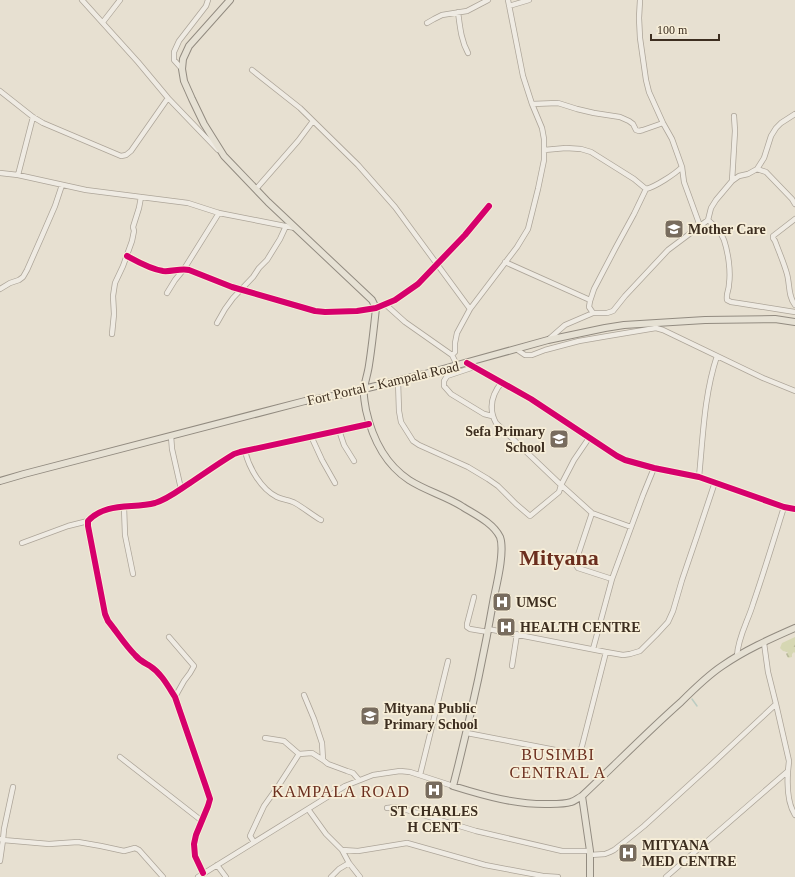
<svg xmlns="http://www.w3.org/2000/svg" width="795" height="877" font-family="'Times New Roman',serif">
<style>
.forest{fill:url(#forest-firs)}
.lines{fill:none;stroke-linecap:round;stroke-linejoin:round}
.stream{stroke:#bcccc2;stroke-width:1.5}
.minor-casing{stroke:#ada599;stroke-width:6}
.major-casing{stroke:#928b80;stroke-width:8}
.minor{stroke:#efebe3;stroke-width:4.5}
.major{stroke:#e6e1d4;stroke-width:6}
.cycleway-casing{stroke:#f7eed8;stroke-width:8}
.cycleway{stroke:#d6006c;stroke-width:6}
.labels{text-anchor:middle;stroke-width:3.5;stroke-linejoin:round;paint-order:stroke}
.poi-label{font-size:14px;font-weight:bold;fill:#3d2e20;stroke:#f7eed8;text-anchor:start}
.street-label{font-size:14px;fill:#3d2e20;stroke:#f7eed8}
.quarter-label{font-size:16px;letter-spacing:1px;fill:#6b2e1e;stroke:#f7eed8}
.town-label{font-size:22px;font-weight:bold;fill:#6b2e1e;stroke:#f7eed8}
</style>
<defs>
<pattern id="forest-firs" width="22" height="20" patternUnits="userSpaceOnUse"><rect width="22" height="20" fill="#d6d7b3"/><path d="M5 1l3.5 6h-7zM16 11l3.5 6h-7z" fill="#b9b99a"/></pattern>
</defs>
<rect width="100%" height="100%" fill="#e7e0d1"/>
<path class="forest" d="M 795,637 L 795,653 L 794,652 L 792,654 L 792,657 L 788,658 L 786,654 L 788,652 L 783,651 L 780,648 L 782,643 Z"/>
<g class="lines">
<path class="stream" d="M 692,699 L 697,706"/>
<g class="minor-casing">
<path id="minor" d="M 82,0 L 138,62 L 168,98 L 218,150
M 640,0 L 639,18 L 640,38 L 646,80 L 649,92 L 663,123 L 672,139 L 682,167 L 684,182 L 700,226
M 509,6 L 529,0
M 458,12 C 460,27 461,40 468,53
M 103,22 L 120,0
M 427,23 L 434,19 L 442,15 L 467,11 L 488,0
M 182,69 L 174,60 L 174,52 L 179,41 L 206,6 L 208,0
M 252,70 L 300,108 L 358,165 L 395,207 L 470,309
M 0,91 L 33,117 L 43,123 L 121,156 L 126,155 L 131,151 L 168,98
M 532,104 L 558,103 L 577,109 L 594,113 L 620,117 L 629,121 L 633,124 L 636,130 L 639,131 L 643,130 L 663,123
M 544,150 L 566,148 L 581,149 L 591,152 L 634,179 L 646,189 C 655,187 675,174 682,167
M 757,169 L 766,172 L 792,199 L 795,204
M 0,173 L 18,175 L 86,190 L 188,203 L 219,213 L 295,228
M 18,175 L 33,117
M 732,181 L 735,131 L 734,116
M 256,189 L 298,141 L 313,121
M 795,219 L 773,236 L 773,238 L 775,241 C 779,252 784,263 787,274 C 790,285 788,296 795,305
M 708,220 C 714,225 721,232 724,240 C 728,252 731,271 729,284 C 729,291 726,292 727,300 L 731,302 L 738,303 L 795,312
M 127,256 C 138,262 150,269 163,271 C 172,272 180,268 189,270 L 232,287 L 315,311 L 325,312 L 357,311 L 376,308 L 395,300 L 418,284 L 465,235 L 489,206
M 505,262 L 590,300
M 0,289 L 10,283 L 19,280 L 23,277 L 27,270 L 42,236 L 55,206 L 62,185
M 167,293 L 175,280 L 184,269 L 219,213
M 385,304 L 405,322 L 452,355 L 457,365
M 593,313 L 607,313 L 613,311 L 625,296 L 668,250 L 708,220 L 711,208 L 716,200 L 732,181 L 739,176 L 748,174 L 757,169 L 764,158 L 771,136 L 776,128 L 781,123 L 795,114
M 217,323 L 225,309 L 233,298 L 253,277 L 259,268 L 267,260 L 280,239 L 286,226
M 112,334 L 114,314 L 113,296 L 115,283 L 123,266 L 132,241 L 134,231 L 133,227 L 139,208 L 141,197
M 549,339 L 565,325 L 593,313 L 589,307 L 590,301 L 594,289 L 616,247 L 634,214 L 646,189
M 516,349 L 525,355 L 532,355 L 545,350 L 579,341 L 608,336 L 656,328 L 663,330 L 763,378 L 795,391
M 452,355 L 455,352 L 455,343 L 457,333 L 470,309 L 517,247 L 528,229 L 538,189 L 544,160 L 544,139 L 542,128 L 532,104 L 523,76 L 508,0
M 467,363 L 531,399 L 617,456 L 625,460 L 654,468 L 699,477 L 784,507 L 795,509
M 474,367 L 447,376 L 444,381 L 444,386 L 451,394 L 484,414 L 492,416
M 398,381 L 399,411 L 401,422 L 413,441 L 419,445 L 468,467 L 488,479 L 498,486 L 516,504 L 530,516 L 559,492 L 561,485 L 574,460 L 589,438
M 502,382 C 492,394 488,408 496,423 L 561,485 L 592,513 L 631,527
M 339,430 L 344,445 L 354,461
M 171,436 L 172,449 L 181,489
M 311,436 L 322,460 L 335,483
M 245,451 C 249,468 261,489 277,497 C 283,500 290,500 295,503 C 304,508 312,515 321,520
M 699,477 C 703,437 704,395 717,356
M 124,507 L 125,535 L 133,574
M 592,513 L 576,561 L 576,565 L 578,568 L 612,579
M 22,543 L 68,526 L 88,521
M 474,597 L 467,624 L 467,627 L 470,629 L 488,632
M 488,629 L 606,652 L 623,655 L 630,654 L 640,651 L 656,635 L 668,622 L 673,611 L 682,580 L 697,536 L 715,482
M 169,637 L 194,666 L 190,673 L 184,681 L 175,697
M 593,649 L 612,579 L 643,495 L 654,468
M 737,656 C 738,637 748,621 753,604 C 764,572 774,539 784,507
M 512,666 L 517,634
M 304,695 L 314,719 L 322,743 L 323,760 L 328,764 L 347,771 L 353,773 L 359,780
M 467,733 L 576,754 L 580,751 L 582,746 L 606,652
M 265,738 L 284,741 L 299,754 L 312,753 L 323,760
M 120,757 L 202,821
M 788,771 C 787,785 788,804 795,815
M 420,775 L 448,661
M 13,787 L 4,829 L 3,840 L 49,844 L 78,842 L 101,846 L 124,851 L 135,848 L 139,850 L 163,877
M 387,808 L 397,807 L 476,831 L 562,851 L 590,851
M 308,809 L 326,834 L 342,850 L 358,851 L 407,843 L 485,865 L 543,876 L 558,877
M 0,839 L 3,840 L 0,861
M 254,842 L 250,836 L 264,806 L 279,785 L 299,754
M 590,855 L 605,854 L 610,852 L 614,850 L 628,839 L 644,826 L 712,764 L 776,704 L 768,672 L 764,643
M 349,863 L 360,877
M 217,865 L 226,877
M 203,873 L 195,856 L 194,844 L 196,835 L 208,806 L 210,799 L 206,787 L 175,697 C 168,686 161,673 150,666 C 143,662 140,661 135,655 C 125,645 117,632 108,621 L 105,614 L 88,526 L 88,521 C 106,502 132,509 155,503 C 168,499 179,490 190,483 C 205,473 219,463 234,454 L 240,452 L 369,424
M 198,877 L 345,786 L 373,775 L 400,771 L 410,772 L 453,786
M 331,877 L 339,869 L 349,863 L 342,850
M 666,877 L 788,771 L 789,761 L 776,704"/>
</g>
<g class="major-casing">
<path id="major" d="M 230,0 L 189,46 L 183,59 L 182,69 L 184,81 L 192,99 L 204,124 L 224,156 L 268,202 L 372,300 L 376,308 C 374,327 372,346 369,365 C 368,373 365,381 364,389 C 363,395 365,403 366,410 C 372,437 385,464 409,480 C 426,491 446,496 463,507 C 476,515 493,523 500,537 C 505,551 497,583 494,597 C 483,661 469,724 453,786 C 485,796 517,805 550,804 C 556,804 565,804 571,802 C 575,801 578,798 582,796
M 0,481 L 24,474 L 305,401 L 339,395 L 425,374 L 548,340 L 605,328 L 624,325 L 705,320 L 775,319 L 795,322
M 590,877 L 590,851 L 582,796 C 615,765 647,732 681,702 C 694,689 707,676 722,666 C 745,650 770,639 795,628"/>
</g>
<use href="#minor" class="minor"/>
<use href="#major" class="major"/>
<g class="cycleway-casing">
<path id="cycleway" d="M 127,256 C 138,262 150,269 163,271 C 172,272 180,268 189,270 L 232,287 L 315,311 L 325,312 L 357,311 L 376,308 L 395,300 L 418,284 L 465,235 L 489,206
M 467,363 L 531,399 L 617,456 L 625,460 L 654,468 L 699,477 L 784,507 L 795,509
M 203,873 L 195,856 L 194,844 L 196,835 L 208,806 L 210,799 L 206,787 L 175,697 C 168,686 161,673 150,666 C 143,662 140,661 135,655 C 125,645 117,632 108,621 L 105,614 L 88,526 L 88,521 C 106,502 132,509 155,503 C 168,499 179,490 190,483 C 205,473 219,463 234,454 L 240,452 L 369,424"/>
</g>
<use href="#cycleway" class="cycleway"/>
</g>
<defs>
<g id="school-square" transform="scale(1)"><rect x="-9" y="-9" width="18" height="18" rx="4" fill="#786c5e" stroke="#f7eed8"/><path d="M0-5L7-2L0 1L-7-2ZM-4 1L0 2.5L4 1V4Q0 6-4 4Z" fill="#fff"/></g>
<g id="hospital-square" transform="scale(1)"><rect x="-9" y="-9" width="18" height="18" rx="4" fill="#786c5e" stroke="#f7eed8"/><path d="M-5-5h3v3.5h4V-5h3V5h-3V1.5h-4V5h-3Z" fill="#fff"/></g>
</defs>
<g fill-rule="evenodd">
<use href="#school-square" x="674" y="229"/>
<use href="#school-square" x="559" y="439"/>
<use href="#hospital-square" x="502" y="602"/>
<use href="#hospital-square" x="506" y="627"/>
<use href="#school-square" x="370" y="716"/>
<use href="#hospital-square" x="434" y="790"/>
<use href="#hospital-square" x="628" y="853"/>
</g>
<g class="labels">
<g class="poi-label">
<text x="688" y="234">Mother Care</text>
<text x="545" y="436" text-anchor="end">Sefa Primary<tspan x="545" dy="16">School</tspan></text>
<text x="516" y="607">UMSC</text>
<text x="520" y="632">HEALTH CENTRE</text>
<text x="384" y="713">Mityana Public<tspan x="384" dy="16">Primary School</tspan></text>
<text x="434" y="816" text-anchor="middle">ST CHARLES<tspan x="434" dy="16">H CENT</tspan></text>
<text x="642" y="850">MITYANA<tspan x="642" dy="16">MED CENTRE</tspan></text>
</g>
<g class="street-label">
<text transform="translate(383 383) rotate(-13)" y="5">Fort Portal - Kampala Road</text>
</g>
<g class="quarter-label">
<text x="558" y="760">BUSIMBI<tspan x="558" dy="18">CENTRAL A</tspan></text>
<text x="341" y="797">KAMPALA ROAD</text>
</g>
<g class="town-label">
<text x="559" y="565">Mityana</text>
</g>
</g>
<path d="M651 34v6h68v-6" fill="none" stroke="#3d2e20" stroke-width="2"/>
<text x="657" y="34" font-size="12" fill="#3d2e20" stroke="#f7eed8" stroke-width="3" paint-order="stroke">100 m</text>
</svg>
